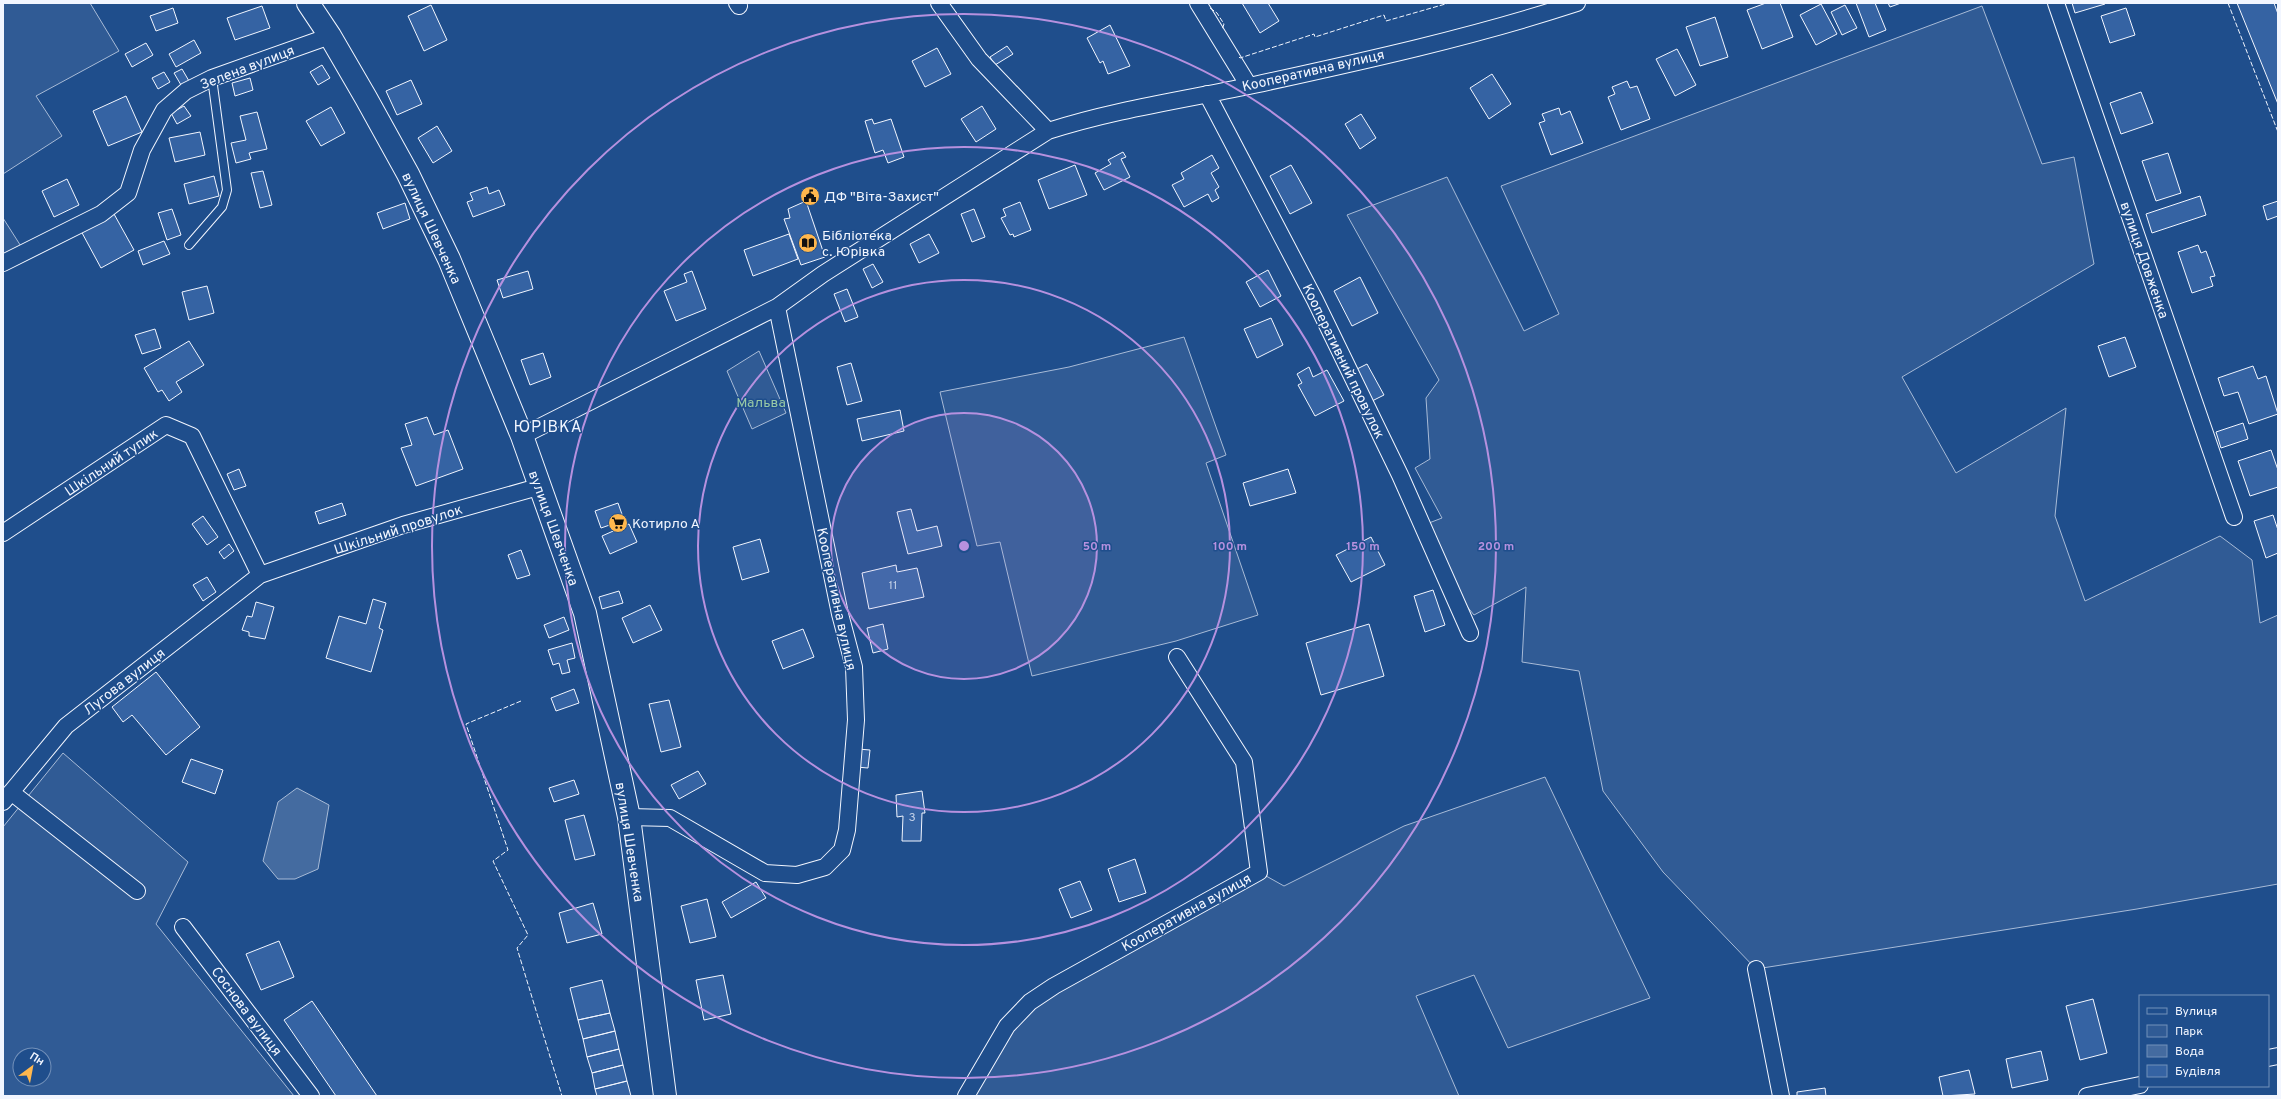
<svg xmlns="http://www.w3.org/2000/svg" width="2281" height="1099" font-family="Overpass,sans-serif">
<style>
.green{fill:#305b95;stroke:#a8bbd7;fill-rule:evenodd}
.water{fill:#446ba0;stroke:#a8bbd7}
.building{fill:#3563a3;stroke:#f2f6ff}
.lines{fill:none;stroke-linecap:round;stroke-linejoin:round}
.lane-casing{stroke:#f2f6ff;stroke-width:10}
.street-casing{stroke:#f2f6ff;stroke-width:18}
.secondary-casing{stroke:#f2f6ff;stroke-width:24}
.lane{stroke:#1f4e8c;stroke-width:8}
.street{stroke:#1f4e8c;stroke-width:16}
.secondary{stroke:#1f4e8c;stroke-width:22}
.fence{stroke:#f2f6ff;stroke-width:1;stroke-dasharray:5 2;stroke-linecap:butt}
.ring{fill:none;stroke:#b691df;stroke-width:2}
.labels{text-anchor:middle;stroke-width:3;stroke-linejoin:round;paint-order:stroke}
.number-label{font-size:12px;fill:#c3d1e8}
.street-label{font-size:14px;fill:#f2f6ff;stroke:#1f4e8c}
.poi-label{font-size:14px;fill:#f2f6ff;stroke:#1f4e8c;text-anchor:start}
.park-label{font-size:14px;fill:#97c8a6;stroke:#1f4e8c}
.quarter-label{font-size:16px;letter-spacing:1px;fill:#f2f6ff;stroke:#1f4e8c}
.centre{fill:#b691df;stroke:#1f4e8c;stroke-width:2}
.ring-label{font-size:12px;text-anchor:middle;font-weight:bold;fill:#b691df;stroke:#1f4e8c;stroke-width:3;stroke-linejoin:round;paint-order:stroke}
</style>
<rect width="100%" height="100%" fill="#1f4e8c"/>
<path class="green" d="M 3,3 L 90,3 L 119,51 L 36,96 L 62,136 L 3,174 Z
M 1982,6 L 2042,164 L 2074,157 L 2094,264 L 1902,377 L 1956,473 L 2066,408 L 2055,516 L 2085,601 L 2220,536 L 2252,560 L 2260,623 L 2278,615 L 2278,884 L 2137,909 L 1756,969 L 1663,872 L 1603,791 L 1579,671 L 1522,662 L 1526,587 L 1474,615 L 1461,599 L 1429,523 L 1442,518 L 1415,468 L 1430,459 L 1426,398 L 1439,380 L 1347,215 L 1447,177 L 1524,331 L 1559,314 L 1501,186 Z
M 3,218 L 24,251 L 3,263 Z
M 1184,337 L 1226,455 L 1206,463 L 1258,615 L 1176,641 L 1032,676 L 1000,542 L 977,546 L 940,392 L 1069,367 Z
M 759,351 L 786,413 L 752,429 L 727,371 Z
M 63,753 L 188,862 L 156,924 L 294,1096 L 3,1096 L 3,827 ZM 20,1055 L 44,1055 L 44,1079 L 20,1079 Z
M 1545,777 L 1650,998 L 1508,1048 L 1474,975 L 1416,996 L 1459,1096 L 966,1096 L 1030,1002 L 1259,872 L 1284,886 L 1404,826 Z"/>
<path class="water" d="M 297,788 L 329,805 L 318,869 L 295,879 L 278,879 L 263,861 L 278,802 Z"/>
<path class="building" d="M 1242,3 L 1268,3 L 1279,21 L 1260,33 Z
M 1766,3 L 1780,3 L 1793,37 L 1762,49 L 1747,10 Z
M 1856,3 L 1875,3 L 1886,30 L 1869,37 Z
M 1888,3 L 1901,3 L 1890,7 Z
M 2072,3 L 2105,3 L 2105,4 L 2075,13 Z
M 2237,3 L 2274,3 L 2278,14 L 2278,104 Z
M 1821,4 L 1837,34 L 1816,45 L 1800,15 Z
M 431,5 L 447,40 L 424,51 L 408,16 Z
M 1845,5 L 1857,28 L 1842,35 L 1831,12 Z
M 262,6 L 270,28 L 235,40 L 227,18 Z
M 173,8 L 178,23 L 156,31 L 150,16 Z
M 2126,8 L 2135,35 L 2110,43 L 2101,16 Z
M 1715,17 L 1728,57 L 1700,66 L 1686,27 Z
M 1110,25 L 1130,66 L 1108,74 L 1103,61 L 1100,63 L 1087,38 Z
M 194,40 L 201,53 L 176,67 L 169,54 Z
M 146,43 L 153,55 L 132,67 L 125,54 Z
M 1007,46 L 1013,54 L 995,65 L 990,57 Z
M 937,48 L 951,74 L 925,87 L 912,61 Z
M 1677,49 L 1696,85 L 1675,96 L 1656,59 Z
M 322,65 L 330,78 L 318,85 L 310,72 Z
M 182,69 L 189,81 L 181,85 L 174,73 Z
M 164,72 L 170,82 L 158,89 L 152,78 Z
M 1492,74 L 1511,104 L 1489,119 L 1470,88 Z
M 250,78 L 253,90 L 235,96 L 232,83 Z
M 411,80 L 422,104 L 397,115 L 386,91 Z
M 1627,81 L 1630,88 L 1637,86 L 1650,119 L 1621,130 L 1608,97 L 1615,94 L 1612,87 Z
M 2141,92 L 2153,123 L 2121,134 L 2110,103 Z
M 126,96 L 142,132 L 108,146 L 93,111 Z
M 184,106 L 191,116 L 177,124 L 171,113 Z
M 982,106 L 996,129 L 976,142 L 961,119 Z
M 331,107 L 345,133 L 321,146 L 306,121 Z
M 1559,108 L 1561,115 L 1570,111 L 1583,143 L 1551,155 L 1539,123 L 1545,121 L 1542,114 Z
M 257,112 L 267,149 L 249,153 L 251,159 L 236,163 L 231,143 L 246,140 L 240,116 Z
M 1361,114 L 1376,138 L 1360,149 L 1345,124 Z
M 872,119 L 874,124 L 891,119 L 904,157 L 888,163 L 883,150 L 875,153 L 865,121 Z
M 437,126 L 452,151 L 433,163 L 418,138 Z
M 200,132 L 205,155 L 175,162 L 169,138 Z
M 1123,152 L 1126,157 L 1121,159 L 1130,177 L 1104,190 L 1095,173 L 1111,164 L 1108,160 Z
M 2168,153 L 2181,193 L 2156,201 L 2142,161 Z
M 1212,155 L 1219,168 L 1211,173 L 1219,187 L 1215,190 L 1219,198 L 1212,202 L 1208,194 L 1184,207 L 1172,185 L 1184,179 L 1181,173 Z
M 1075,165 L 1087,195 L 1049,209 L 1038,180 Z
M 1291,165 L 1312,203 L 1290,214 L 1270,176 Z
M 263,171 L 272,205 L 260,208 L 251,173 Z
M 214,176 L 219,196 L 189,204 L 184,184 Z
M 67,179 L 79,205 L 54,217 L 42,191 Z
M 487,187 L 489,194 L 499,190 L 505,205 L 473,217 L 467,202 L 473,200 L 470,193 Z
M 2200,196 L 2206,215 L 2152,233 L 2146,214 Z
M 806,201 L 825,257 L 801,265 L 784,219 L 790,218 L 788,209 Z
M 2278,201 L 2278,216 L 2267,220 L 2263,206 Z
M 1020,202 L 1031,230 L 1014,237 L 1013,234 L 1010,235 L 1001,218 L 1006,216 L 1003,209 Z
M 405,203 L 410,219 L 383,229 L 377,213 Z
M 172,209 L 181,235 L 167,240 L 158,213 Z
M 974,209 L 985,237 L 972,242 L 961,214 Z
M 114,214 L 134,250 L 101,268 L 81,231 Z
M 789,234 L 798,259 L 753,276 L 744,250 Z
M 929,234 L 939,253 L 919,263 L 910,244 Z
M 164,241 L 170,254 L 143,265 L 138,251 Z
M 2198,245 L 2201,253 L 2206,251 L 2215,276 L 2210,277 L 2213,286 L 2192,293 L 2178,252 Z
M 873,264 L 883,282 L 872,288 L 863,269 Z
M 1268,270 L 1281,296 L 1260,307 L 1246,282 Z
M 528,271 L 533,289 L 503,298 L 497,280 Z
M 692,271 L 706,309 L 676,321 L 664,291 L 687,282 L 684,274 Z
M 1360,277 L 1378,313 L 1352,326 L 1334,291 Z
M 207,286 L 214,313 L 189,320 L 182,292 Z
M 847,289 L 858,317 L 845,322 L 834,294 Z
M 1271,318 L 1283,345 L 1257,358 L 1244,329 Z
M 155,329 L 161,348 L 142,354 L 135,335 Z
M 2125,337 L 2136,367 L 2109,377 L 2098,346 Z
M 189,341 L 204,365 L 176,382 L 182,392 L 169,401 L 162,390 L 158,392 L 144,368 Z
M 543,353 L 551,377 L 530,385 L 521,360 Z
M 851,363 L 862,401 L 847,405 L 837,367 Z
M 1367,364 L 1384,395 L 1370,402 L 1353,371 Z
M 2253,366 L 2258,379 L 2266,376 L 2278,414 L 2249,424 L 2238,392 L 2224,396 L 2218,378 Z
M 1309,367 L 1313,377 L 1327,370 L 1344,401 L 1315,416 L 1298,385 L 1302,383 L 1297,374 Z
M 900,410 L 904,431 L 862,441 L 857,419 Z
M 427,417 L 434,435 L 448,430 L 463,469 L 416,486 L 401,448 L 412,445 L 405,424 Z
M 2243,423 L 2248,439 L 2221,448 L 2216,432 Z
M 2271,450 L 2278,470 L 2278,487 L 2250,496 L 2238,461 Z
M 239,469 L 246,486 L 234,490 L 227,474 Z
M 1288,469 L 1296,493 L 1250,506 L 1243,483 Z
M 342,503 L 346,515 L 319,524 L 315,512 Z
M 618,503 L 624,520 L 601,528 L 595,511 Z
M 911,509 L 917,531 L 937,526 L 942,546 L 908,554 L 897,512 Z
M 2273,515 L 2278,530 L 2278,553 L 2266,558 L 2254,521 Z
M 203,516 L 218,537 L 207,545 L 192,524 Z
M 629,524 L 637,542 L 610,554 L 602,536 Z
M 1371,537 L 1385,565 L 1351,582 L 1336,555 Z
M 760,539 L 769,572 L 742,580 L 733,547 Z
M 229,544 L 234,551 L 224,559 L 219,552 Z
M 521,550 L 530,575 L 517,579 L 508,555 Z
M 896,565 L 897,572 L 917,568 L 924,597 L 869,609 L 862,573 Z
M 207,577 L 216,592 L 203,601 L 193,585 Z
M 1433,590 L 1445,625 L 1425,632 L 1414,596 Z
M 619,591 L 623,603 L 602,609 L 599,597 Z
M 373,599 L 386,603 L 379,628 L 383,630 L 371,672 L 326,658 L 339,616 L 366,624 Z
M 256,602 L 274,607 L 265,639 L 249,636 L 249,632 L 242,630 L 247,616 L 252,617 Z
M 650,605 L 662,630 L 633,643 L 622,618 Z
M 564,617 L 569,630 L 549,638 L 544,625 Z
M 883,624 L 888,649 L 873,653 L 867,628 Z
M 1369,624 L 1384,676 L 1321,695 L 1306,643 Z
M 803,629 L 814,657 L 783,669 L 772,641 Z
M 572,643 L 575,658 L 567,660 L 570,672 L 562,674 L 559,663 L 553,665 L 548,650 Z
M 156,672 L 200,727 L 166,755 L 132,715 L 123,722 L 112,707 Z
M 574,689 L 579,703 L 556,711 L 551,698 Z
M 669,700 L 681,747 L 661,752 L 649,704 Z
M 858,749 L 870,750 L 868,768 L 856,767 Z
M 191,759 L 223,770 L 215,794 L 182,782 Z
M 698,771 L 706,784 L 679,799 L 671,785 Z
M 574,780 L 579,794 L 554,802 L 549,788 Z
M 922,791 L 925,813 L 922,813 L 921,841 L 902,841 L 903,816 L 897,817 L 896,795 Z
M 584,815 L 595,855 L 575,860 L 565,820 Z
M 1135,859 L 1146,893 L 1119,902 L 1108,869 Z
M 1080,881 L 1092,910 L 1071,918 L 1059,889 Z
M 756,882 L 766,898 L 731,918 L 722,902 Z
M 707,899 L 716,937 L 690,943 L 681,906 Z
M 593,903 L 602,934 L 567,943 L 559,913 Z
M 279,941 L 294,977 L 261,990 L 246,954 Z
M 723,975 L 731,1014 L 704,1020 L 696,980 Z
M 602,980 L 610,1013 L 578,1020 L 570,988 Z
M 2093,999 L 2107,1053 L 2080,1060 L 2066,1006 Z
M 312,1001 L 377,1096 L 336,1096 L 284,1020 Z
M 610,1013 L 615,1031 L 583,1039 L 578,1020 Z
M 615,1031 L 619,1049 L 587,1057 L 583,1039 Z
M 619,1049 L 623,1065 L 592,1073 L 587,1057 Z
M 2041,1051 L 2048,1080 L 2012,1088 L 2006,1059 Z
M 623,1065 L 627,1081 L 595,1089 L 592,1073 Z
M 1969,1070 L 1975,1094 L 1943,1096 L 1939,1077 Z
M 627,1081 L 631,1096 L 597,1096 L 595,1089 Z
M 1825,1088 L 1826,1096 L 1797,1096 L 1797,1092 Z"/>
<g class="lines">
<g class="lane-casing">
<path id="lane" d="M 189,245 L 222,207 L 227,190 L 212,78"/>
</g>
<g class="street-casing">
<path id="street" d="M 737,3 L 739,6
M 939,3 L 979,59 L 1048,131
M 1198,3 L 1249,86
M 2056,3 L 2234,517
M 1207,94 L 1315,300 L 1400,475 L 1470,633
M 3,263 L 101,214 L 128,193 L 142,150 L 164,110 L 186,91 L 212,78 L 330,36
M 522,436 L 777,307 L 823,274 L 1048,131 C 1113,110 1182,100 1249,86 C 1359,62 1470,38 1577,3
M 3,533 L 166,425 L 192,436 L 260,575
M 11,792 L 137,891
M 3,802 L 66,726 L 260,575 L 403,525 L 538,487
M 629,817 L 670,818 L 765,873 L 797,875 L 825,867 L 842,850 L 847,830 L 856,720 L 854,667 L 840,614 L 777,307
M 183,927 L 311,1096
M 1756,969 L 1781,1096
M 2268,1058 L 2278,1056
M 966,1096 L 1007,1026 L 1030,1002 L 1054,986 L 1259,872 L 1244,762 L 1177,657
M 2087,1096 L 2140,1085"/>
</g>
<g class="secondary-casing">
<path id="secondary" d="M 308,3 L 330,36 L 366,98 L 408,174 L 449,259 L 522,436 L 585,613 L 629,817 L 665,1096"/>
</g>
<use href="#lane" class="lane"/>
<use href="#street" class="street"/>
<use href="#secondary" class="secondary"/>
<path class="fence" d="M 2228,3 L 2278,132
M 1210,8 L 1217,13 L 1224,24 L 1222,30
M 1239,57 L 1240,58 L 1314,34 L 1315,37 L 1384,15 L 1386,21 L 1449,3
M 521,701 L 466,724 L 508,850 L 493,861 L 528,935 L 517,948 L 562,1096"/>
</g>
<circle cx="964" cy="546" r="133" fill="#b691df" fill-opacity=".12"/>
<g class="ring">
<circle cx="964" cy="546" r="133"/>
<circle cx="964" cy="546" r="266"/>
<circle cx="964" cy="546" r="399"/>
<circle cx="964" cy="546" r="532"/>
</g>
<defs>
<g id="civic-disc" transform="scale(1)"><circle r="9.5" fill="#ffb74d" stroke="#1f4e8c"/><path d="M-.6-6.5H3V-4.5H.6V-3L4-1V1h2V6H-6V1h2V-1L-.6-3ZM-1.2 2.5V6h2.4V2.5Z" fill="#111"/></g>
<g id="library-disc" transform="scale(1)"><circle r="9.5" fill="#ffb74d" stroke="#1f4e8c"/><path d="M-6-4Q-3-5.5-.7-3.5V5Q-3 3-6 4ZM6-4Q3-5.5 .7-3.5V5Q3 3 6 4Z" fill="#111"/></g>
<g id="supermarket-disc" transform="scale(1)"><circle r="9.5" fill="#ffb74d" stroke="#1f4e8c"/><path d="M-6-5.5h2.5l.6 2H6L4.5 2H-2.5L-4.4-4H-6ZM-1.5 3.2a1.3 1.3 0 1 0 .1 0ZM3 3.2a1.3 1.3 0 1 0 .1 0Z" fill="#111"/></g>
</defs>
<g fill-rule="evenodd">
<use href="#civic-disc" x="810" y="196"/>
<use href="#library-disc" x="808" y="243"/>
<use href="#supermarket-disc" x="618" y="523"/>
</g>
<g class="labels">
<g class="number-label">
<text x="893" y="589">11</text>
<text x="912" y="821">3</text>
</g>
<g class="street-label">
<text transform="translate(247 67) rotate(-21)" y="5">Зелена вулиця</text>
<text transform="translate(1313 70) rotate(-13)" y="5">Кооперативна вулиця</text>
<text transform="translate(432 228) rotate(65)" y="5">вулиця Шевченка</text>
<text transform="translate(2145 260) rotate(71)" y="5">вулиця Довженка</text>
<text transform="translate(1344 361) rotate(64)" y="5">Кооперативний провулок</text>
<text transform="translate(111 462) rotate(-34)" y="5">Шкільний тупик</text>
<text transform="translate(554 528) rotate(70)" y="5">вулиця Шевченка</text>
<text transform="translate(398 529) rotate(-18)" y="5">Шкільний провулок</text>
<text transform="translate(837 599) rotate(78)" y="5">Кооперативна вулиця</text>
<text transform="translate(124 681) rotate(-38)" y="5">Лугова вулиця</text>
<text transform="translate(630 842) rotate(81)" y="5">вулиця Шевченка</text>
<text transform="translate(1186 912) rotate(-29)" y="5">Кооперативна вулиця</text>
<text transform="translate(247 1011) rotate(53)" y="5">Соснова вулиця</text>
</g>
<g class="poi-label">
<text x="824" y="201">ДФ "Віта-Захист"</text>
<text x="822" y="240">Бібліотека<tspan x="822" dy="16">с. Юрівка</tspan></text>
<text x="632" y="528">Котирло А</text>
</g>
<g class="park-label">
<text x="761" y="407">Мальва</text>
</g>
<g class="quarter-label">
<text x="548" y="432">ЮРІВКА</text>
</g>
</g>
<circle cx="964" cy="546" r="6" class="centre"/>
<g class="ring-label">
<text x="1097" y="550">50 m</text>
<text x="1230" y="550">100 m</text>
<text x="1363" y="550">150 m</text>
<text x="1496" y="550">200 m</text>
</g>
<rect width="2281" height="1099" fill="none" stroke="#f2f6ff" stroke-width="8"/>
<rect x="2139" y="995" width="130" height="92" fill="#1f4e8c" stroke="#7391ba"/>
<rect x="2147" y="1008" width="20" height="6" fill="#1f4e8c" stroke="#7391ba"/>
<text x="2175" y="1015" font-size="12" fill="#f2f6ff">Вулиця</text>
<rect x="2147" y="1025" width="20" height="12" fill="#305b95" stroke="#7391ba"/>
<text x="2175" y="1035" font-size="12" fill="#f2f6ff">Парк</text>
<rect x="2147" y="1045" width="20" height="12" fill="#446ba0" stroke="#7391ba"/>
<text x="2175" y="1055" font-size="12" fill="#f2f6ff">Вода</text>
<rect x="2147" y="1065" width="20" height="12" fill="#3563a3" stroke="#7391ba"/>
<text x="2175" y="1075" font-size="12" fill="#f2f6ff">Будівля</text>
<g transform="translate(32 1067) rotate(32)"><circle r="19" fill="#1f4e8c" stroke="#7391ba"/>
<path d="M0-3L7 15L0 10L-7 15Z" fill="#ffb74d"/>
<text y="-6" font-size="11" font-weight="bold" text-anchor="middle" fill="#f2f6ff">Пн</text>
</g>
</svg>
